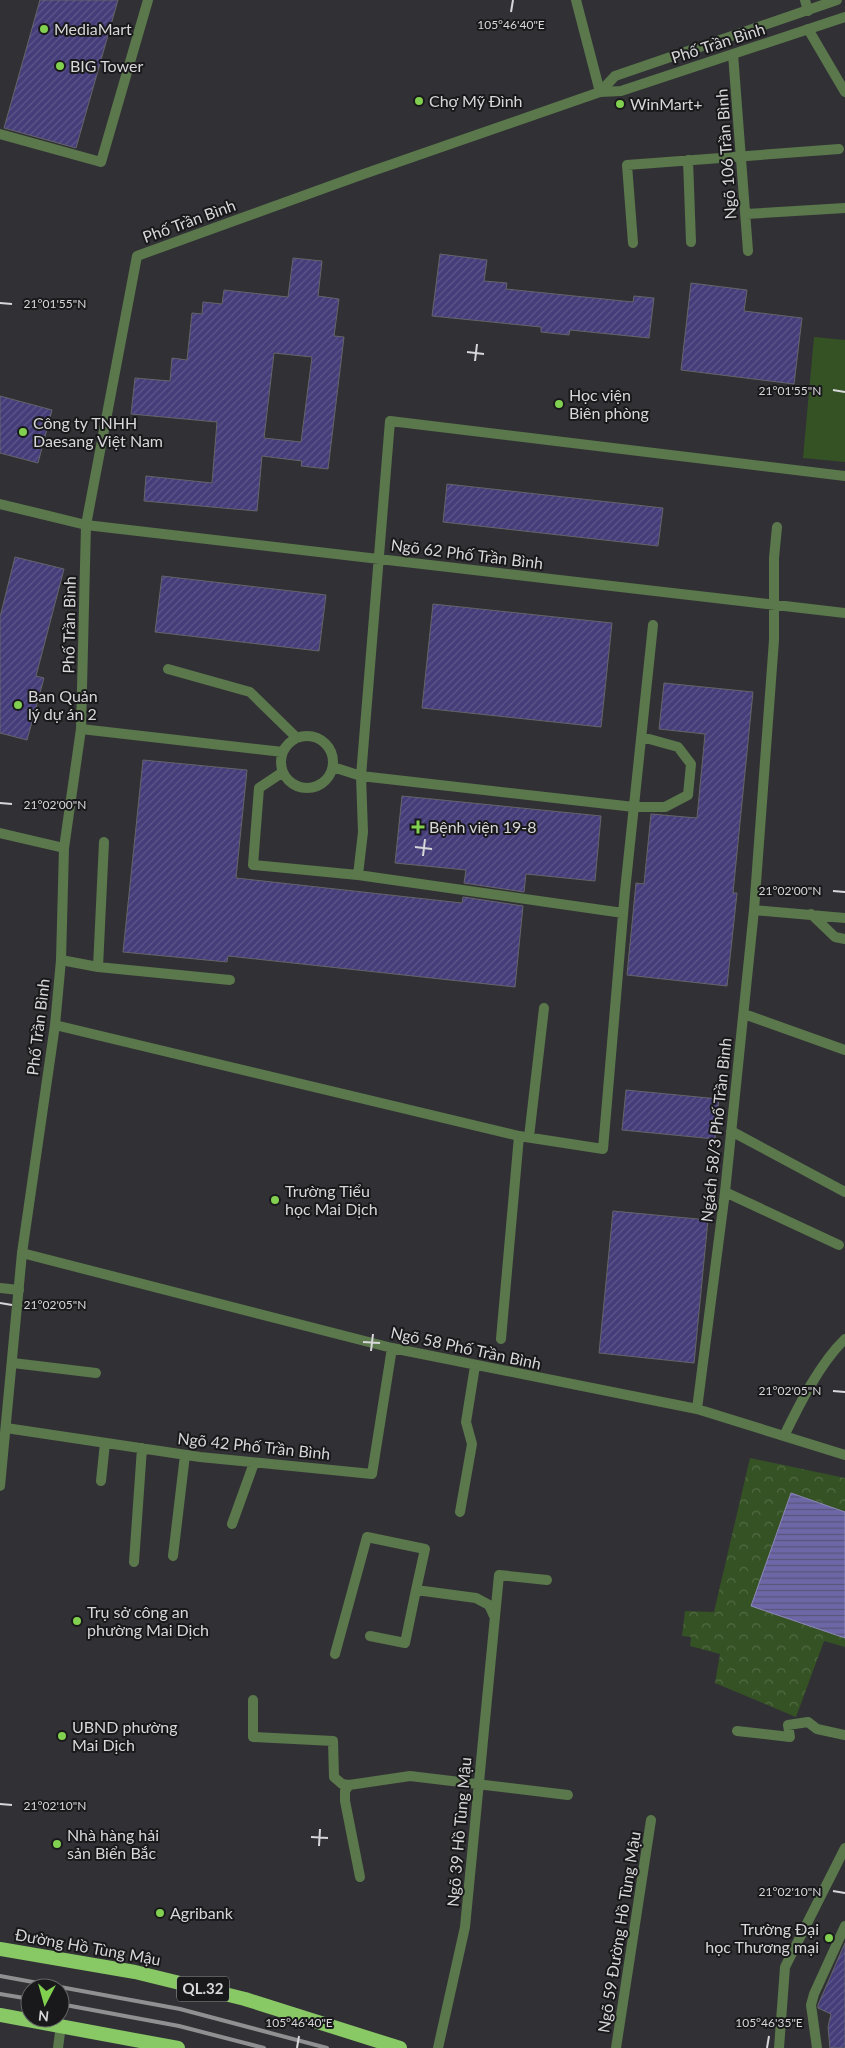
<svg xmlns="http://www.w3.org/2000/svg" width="845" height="2048" font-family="Lato,sans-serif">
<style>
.park{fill:url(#park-crowns)}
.garden{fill:#355224}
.water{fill:url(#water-rules);stroke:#8d89b6}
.building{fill:url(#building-hatch);stroke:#646469;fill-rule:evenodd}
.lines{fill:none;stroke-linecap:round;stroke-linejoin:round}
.service{stroke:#5b774c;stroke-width:10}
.minor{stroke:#5b774c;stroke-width:10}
.trunk{stroke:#88c865;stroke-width:14}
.rail{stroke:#909093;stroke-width:4}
.ticks{fill:none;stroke:#d7d7da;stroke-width:2}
.poi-dot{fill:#81d050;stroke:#19191b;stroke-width:2}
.labels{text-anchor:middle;stroke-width:4;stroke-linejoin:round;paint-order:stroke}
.shield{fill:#19191b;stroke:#9e9ea1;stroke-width:1}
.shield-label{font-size:15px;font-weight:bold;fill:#d7d7da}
.poi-label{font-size:16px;fill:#d7d7da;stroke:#19191b;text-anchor:start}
.street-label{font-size:16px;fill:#d7d7da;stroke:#19191b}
.ticks-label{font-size:12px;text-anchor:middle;fill:#d7d7da;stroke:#19191b;stroke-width:4;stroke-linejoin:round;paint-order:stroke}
</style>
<defs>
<pattern id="park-crowns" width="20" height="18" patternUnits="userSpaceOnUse" patternTransform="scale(1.25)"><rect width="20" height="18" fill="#355224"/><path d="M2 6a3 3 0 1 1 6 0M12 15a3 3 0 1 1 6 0" fill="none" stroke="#526a43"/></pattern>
<pattern id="water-rules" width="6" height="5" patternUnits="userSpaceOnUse" patternTransform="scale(1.25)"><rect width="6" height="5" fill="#6d67a7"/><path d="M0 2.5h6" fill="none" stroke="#595579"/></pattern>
<pattern id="building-hatch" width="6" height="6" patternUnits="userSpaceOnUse" patternTransform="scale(1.25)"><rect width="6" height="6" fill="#443d79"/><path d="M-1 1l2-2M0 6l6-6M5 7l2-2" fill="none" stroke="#5e588b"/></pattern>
</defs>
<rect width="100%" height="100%" fill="#313135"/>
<path class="park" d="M 750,1458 L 845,1478 L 845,1647 L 824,1641 L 796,1717 L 715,1683 L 720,1654 L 690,1646 L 691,1637 L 682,1636 L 685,1611 L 714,1612 Z"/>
<path class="garden" d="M 814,337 L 845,340 L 845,462 L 803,458 Z"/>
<path class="water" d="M 791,1493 L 845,1512 L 845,1638 L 751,1606 Z"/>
<path class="building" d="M 40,0 L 118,0 L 76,148 L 4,128 Z
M 440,254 L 487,260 L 484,281 L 507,283 L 506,289 L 633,302 L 634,296 L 654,298 L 649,338 L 570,330 L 569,335 L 541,332 L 541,327 L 432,316 Z
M 293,258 L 322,261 L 318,296 L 339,299 L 334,336 L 344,337 L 328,469 L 301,466 L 302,461 L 262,456 L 257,511 L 144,501 L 146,476 L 212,483 L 217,422 L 131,414 L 135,378 L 170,381 L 172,358 L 187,360 L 192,313 L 202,314 L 203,302 L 222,304 L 224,290 L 288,297 ZM 274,353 L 312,357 L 301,442 L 264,438 Z
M 691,283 L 747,290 L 744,311 L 802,318 L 794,384 L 681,370 Z
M 0,396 L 52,410 L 38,463 L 0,453 Z
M 447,484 L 663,508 L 658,546 L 443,522 Z
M 15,557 L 64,569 L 36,676 L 44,678 L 27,740 L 0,733 L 0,617 Z
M 162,576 L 326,595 L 319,651 L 155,632 Z
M 433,604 L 612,623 L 601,727 L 422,708 Z
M 664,683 L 753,692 L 733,893 L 737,893 L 727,986 L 627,975 L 636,883 L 644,884 L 651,814 L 697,818 L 705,734 L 659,729 Z
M 143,760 L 247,770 L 236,878 L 462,903 L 463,897 L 523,906 L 515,987 L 228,956 L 227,962 L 123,952 Z
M 402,796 L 601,816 L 595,881 L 526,874 L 524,892 L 464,883 L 466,870 L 395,863 Z
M 626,1090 L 719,1099 L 715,1139 L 622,1130 Z
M 613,1211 L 708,1220 L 694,1363 L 599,1353 Z
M 845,1943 L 845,2048 L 830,2048 L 828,2027 L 831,2014 L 818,2008 L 818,2005 Z"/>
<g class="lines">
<path class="service" d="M 576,0 L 600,92
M 805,0 L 808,11
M 808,29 L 845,92
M 733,54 L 748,251
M 0,134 L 101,162 L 148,0
M 688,160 L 691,242
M 746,214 L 845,208
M 633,243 L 627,165 L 839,149
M 86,525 L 845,613
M 168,669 L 250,692 L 297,738
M 81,729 L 283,752
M281 762a26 26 0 1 1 52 0a26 26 0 1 1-52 0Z
M 333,767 L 361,776 L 634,807 L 665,807 L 688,795 L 691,764 L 678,747 L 642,737
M 283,772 L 259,788 L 253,865 L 358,875 L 623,913
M 358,875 L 363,832 L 361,776 L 390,421 L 845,476
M 754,910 L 845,918
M 811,914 L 835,937 L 845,939
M 61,960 L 98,967 L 230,980
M 98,967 L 104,842
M 744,1014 L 845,1050
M 55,1025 L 519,1136 L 603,1149 L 625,891 L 653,625
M 731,1131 L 845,1192
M 529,1137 L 544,1008
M 725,1192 L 839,1245
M 22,1253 L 392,1348 L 697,1409 L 845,1455
M 0,1288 L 19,1290
M 501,1339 L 519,1136
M 13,1363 L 96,1373
M 697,1409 L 725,1192 L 754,910 L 774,640 L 774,558 L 777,527
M 6,1428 L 200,1457 L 372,1474 L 392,1348
M 784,1436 C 799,1405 820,1363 845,1339
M 101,1481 L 105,1443
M 460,1512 L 472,1444 L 466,1422 L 475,1366
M 232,1524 L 254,1463
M 173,1556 L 185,1455
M 134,1562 L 142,1448
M 370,1636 L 405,1643 L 416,1590 L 476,1598 L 489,1605 L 494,1616
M 335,1654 L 367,1537 L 425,1549 L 416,1590
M 253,1700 L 253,1737 L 333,1741 L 334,1777 L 342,1784 L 349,1785
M 737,1731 L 790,1737 L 788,1725 L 808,1722 L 817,1729 L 845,1735
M 360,1877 L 345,1801 L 345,1791 L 349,1785 L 410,1776 L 568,1795
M 58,2048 L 61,2025
M 438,2048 L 465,1927 L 499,1575 L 547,1580
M 616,2048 L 651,1820
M 779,2048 L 785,1967 L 845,1848
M 817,2048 L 811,2005 L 814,1994 L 845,1926"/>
<path class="minor" d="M 600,92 L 615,76 L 837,0
M 0,504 L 86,525
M 0,833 L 64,848
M 0,1486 L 22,1253 L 55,1025 L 61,960 L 64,848 L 81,729 L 86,525 L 137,256 L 358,176 L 600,92 L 621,91 L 845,17"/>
<path class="trunk" d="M 0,1949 L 135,1972 L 245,1999 L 400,2048
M 0,2015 L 178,2048"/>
<path class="rail" d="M 0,1976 L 180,2009 L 327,2048
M 0,1994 L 30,1999
M 60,2004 L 179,2026 L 264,2048"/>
</g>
<path class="ticks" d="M 511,12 L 513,0M 0,303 L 12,304M 467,352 L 484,354M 475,361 L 477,344M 833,390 L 845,392M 0,803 L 12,804M 415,847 L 432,849M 423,856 L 425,839M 833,891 L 845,892M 0,1303 L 12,1305M 363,1342 L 380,1343M 371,1351 L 373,1334M 833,1391 L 845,1392M 0,1804 L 12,1805M 311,1837 L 328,1838M 319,1846 L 320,1829M 833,1891 L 845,1893M 297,2048 L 299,2036M 767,2048 L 769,2036"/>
<g class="poi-dot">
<circle cx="44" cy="29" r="5"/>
<circle cx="60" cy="66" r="5"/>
<circle cx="419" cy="101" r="5"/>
<circle cx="620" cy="104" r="5"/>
<circle cx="559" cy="404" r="5"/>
<circle cx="23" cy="432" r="5"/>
<circle cx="18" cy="705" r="5"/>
<path d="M415.5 819.5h5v5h5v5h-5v5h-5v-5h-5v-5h5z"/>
<circle cx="275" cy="1200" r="5"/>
<circle cx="77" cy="1621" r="5"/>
<circle cx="62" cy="1736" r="5"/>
<circle cx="57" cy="1844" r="5"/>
<circle cx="160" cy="1913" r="5"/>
<circle cx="829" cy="1938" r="5"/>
</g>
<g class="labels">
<rect class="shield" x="177" y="1976.5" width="52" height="25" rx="4"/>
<g class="shield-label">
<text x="203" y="1994">QL.32</text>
</g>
<g class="poi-label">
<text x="54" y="35">MediaMart</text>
<text x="70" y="72">BIG Tower</text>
<text x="429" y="107">Chợ Mỹ Đình</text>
<text x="630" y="110">WinMart+</text>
<text x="569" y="401">Học viện<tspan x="569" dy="18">Biên phòng</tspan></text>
<text x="33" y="429">Công ty TNHH<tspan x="33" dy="18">Daesang Việt Nam</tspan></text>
<text x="28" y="702">Ban Quản<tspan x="28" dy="18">lý dự án 2</tspan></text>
<text x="429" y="833">Bệnh viện 19-8</text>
<text x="285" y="1197">Trường Tiểu<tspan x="285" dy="18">học Mai Dịch</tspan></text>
<text x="87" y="1618">Trụ sở công an<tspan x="87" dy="18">phường Mai Dịch</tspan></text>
<text x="72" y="1733">UBND phường<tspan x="72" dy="18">Mai Dịch</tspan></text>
<text x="67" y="1841">Nhà hàng hải<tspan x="67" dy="18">sản Biển Bắc</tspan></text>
<text x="170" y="1919">Agribank</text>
<text x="819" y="1935" text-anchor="end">Trường Đại<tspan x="819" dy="18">học Thương mại</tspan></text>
</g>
<g class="street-label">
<text transform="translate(718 43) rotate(-18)" y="6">Phố Trần Bình</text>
<text transform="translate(726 154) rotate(-94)" y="6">Ngõ 106 Trần Bình</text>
<text transform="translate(189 221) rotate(-20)" y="6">Phố Trần Bình</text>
<text transform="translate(467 554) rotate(7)" y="6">Ngõ 62 Phố Trần Bình</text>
<text transform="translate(69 625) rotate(-89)" y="6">Phố Trần Bình</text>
<text transform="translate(38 1027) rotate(-83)" y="6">Phố Trần Bình</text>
<text transform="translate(716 1130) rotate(-84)" y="6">Ngách 58/3 Phố Trần Bình</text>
<text transform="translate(466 1348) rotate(12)" y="6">Ngõ 58 Phố Trần Bình</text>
<text transform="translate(254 1446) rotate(6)" y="6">Ngõ 42 Phố Trần Bình</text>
<text transform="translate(459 1832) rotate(-85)" y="6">Ngõ 39 Hồ Tùng Mậu</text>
<text transform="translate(619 1932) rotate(-81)" y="6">Ngõ 59 Đường Hồ Tùng Mậu</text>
<text transform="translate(88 1947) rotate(10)" y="6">Đường Hồ Tùng Mậu</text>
</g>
</g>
<g class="ticks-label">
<text x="511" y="29">105°46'40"E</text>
<text x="55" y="308">21°01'55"N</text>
<text x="790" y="395">21°01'55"N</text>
<text x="55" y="809">21°02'00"N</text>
<text x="790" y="895">21°02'00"N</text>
<text x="55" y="1309">21°02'05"N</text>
<text x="790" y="1395">21°02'05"N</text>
<text x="55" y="1810">21°02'10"N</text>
<text x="790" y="1896">21°02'10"N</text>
<text x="299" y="2027">105°46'40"E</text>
<text x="769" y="2027">105°46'35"E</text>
</g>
<g transform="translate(45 2003) rotate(186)"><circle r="24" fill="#19191b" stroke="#656567"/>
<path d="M0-4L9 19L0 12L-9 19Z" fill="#81d050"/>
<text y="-8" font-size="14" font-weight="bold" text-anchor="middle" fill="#d7d7da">N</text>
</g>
</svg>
